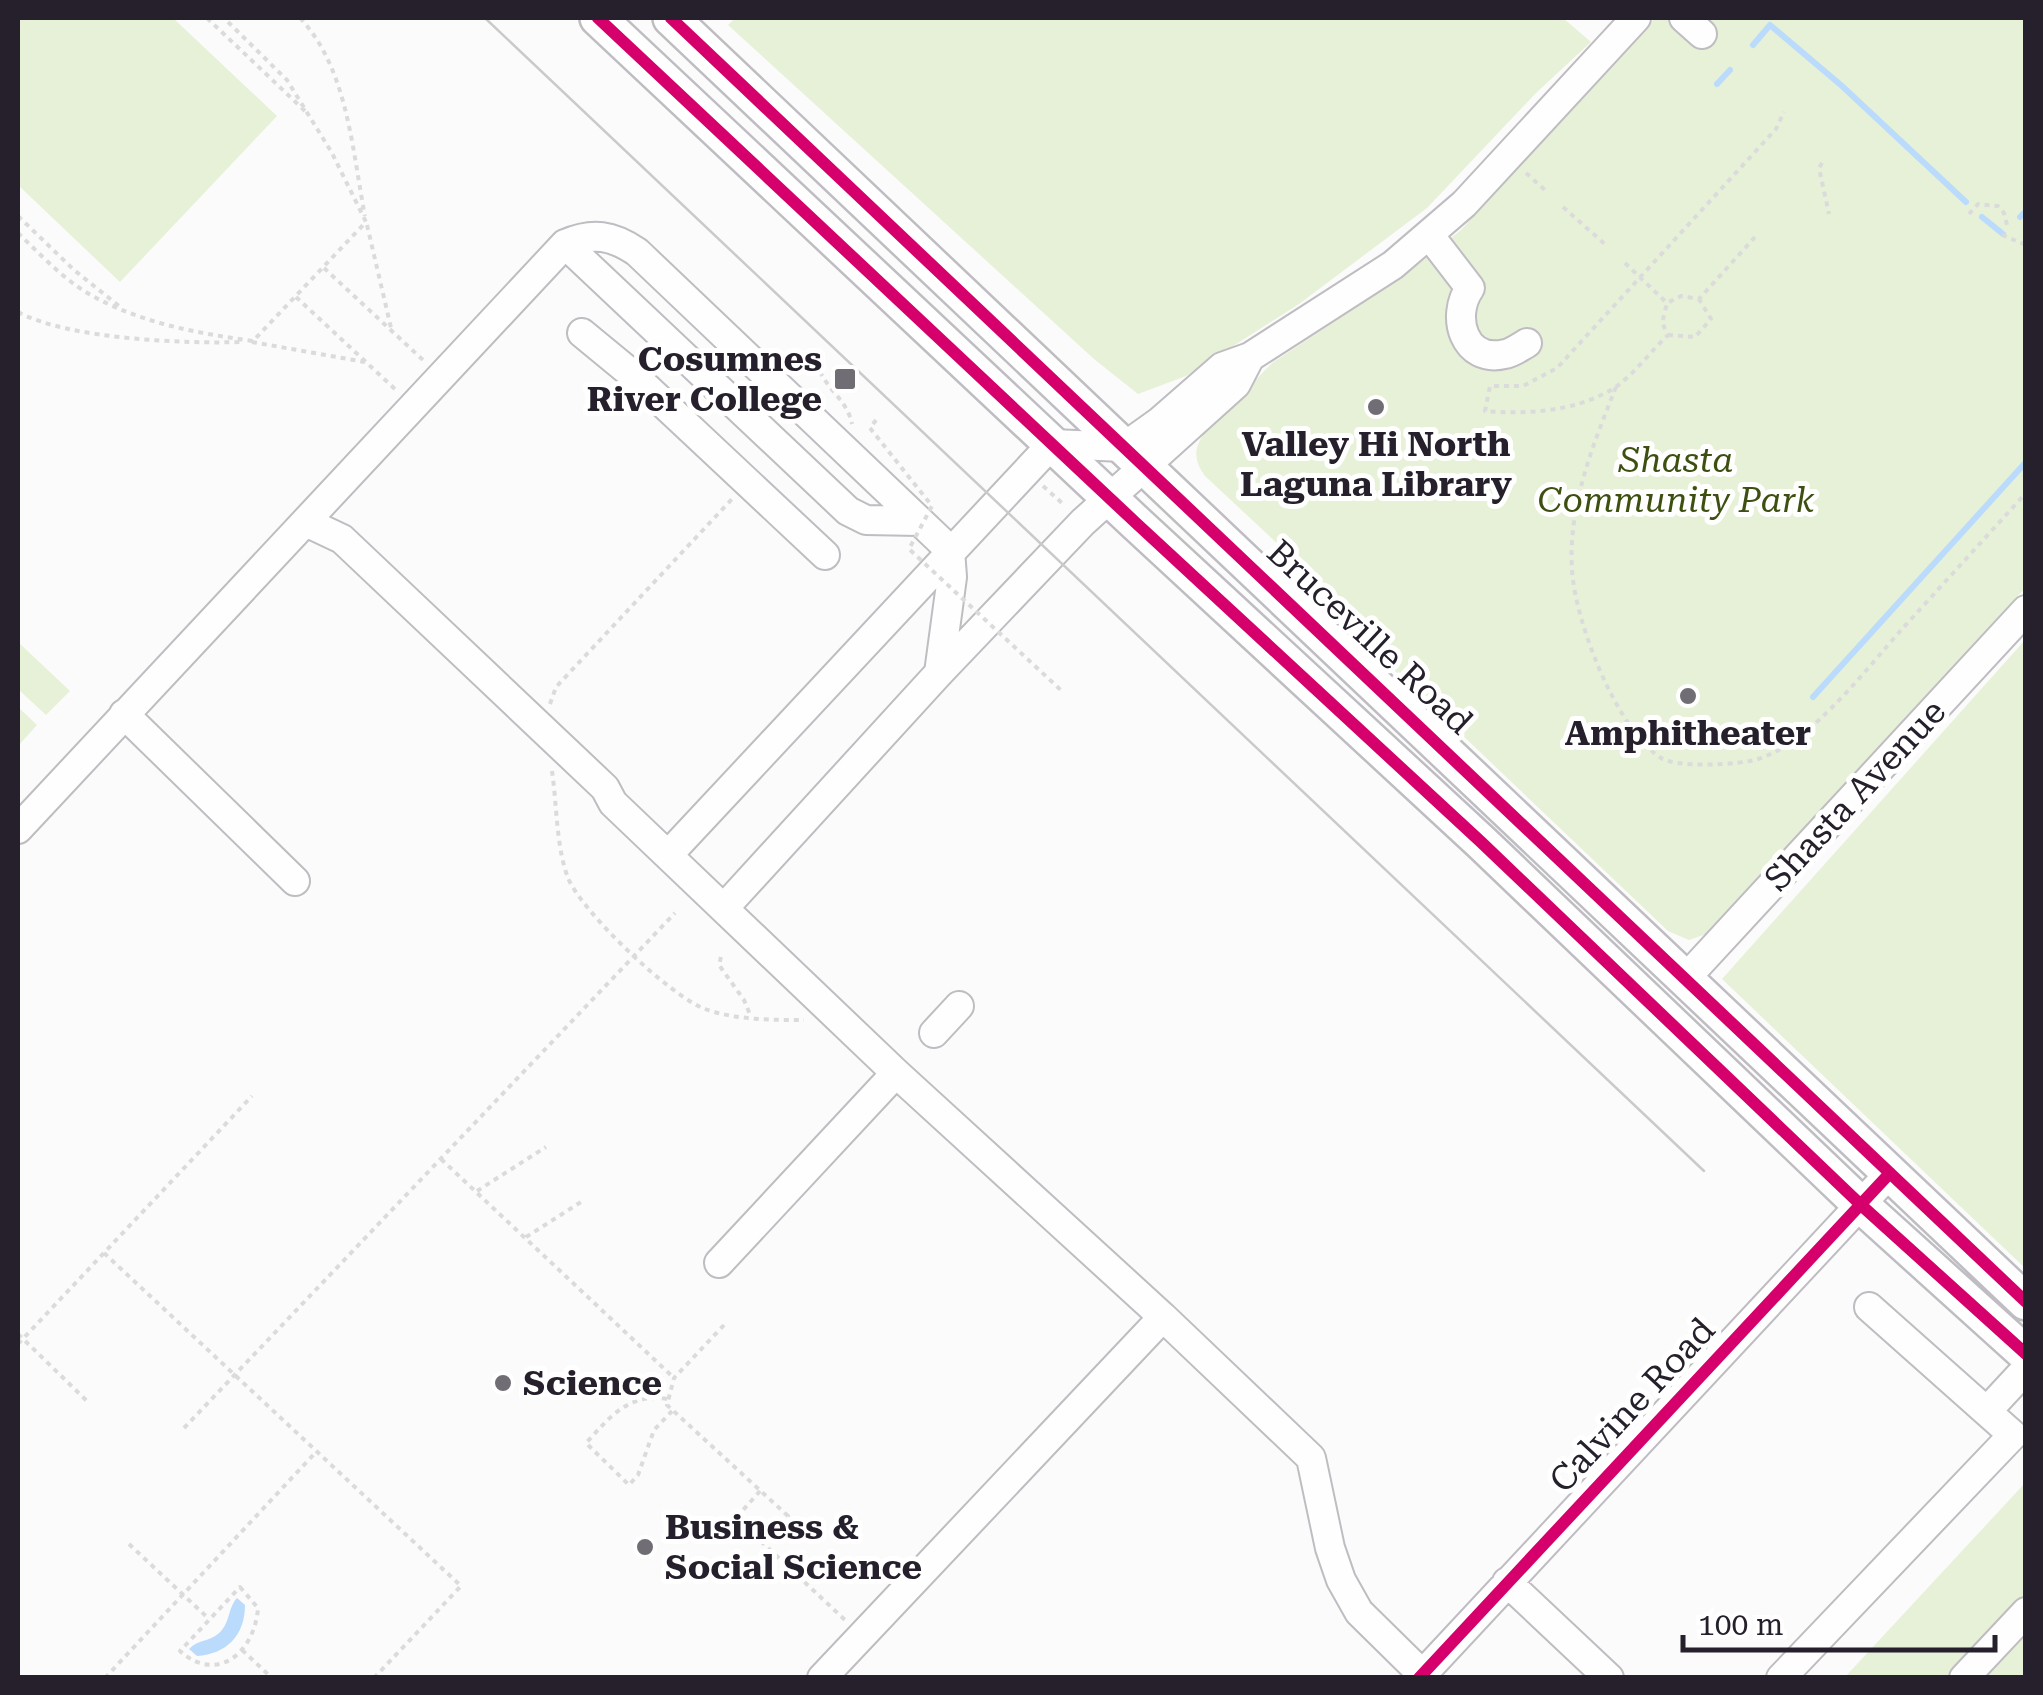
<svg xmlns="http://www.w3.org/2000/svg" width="2043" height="1695" font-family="'Roboto Serif',serif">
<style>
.green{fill:#e7f1d7}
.water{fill:#bbdbfc}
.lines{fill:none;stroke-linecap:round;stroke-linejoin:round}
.stream{stroke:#bbdbfc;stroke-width:6}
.minor-casing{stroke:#bfbcc2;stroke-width:32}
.major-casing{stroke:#bfbcc2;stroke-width:40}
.path{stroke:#dbdbdc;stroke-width:4;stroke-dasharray:5 5;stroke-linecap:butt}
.minor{stroke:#fefefe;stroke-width:28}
.major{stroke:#fefefe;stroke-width:35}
.tram{stroke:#cacacb;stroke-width:2.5}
.path-bridge{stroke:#dbdbdc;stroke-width:4;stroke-dasharray:5 5;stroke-linecap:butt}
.cycleway-casing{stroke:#fff;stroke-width:19}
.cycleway{stroke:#d6006c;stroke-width:12}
.poi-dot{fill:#706d74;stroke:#fff;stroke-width:4}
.labels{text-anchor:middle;stroke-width:10;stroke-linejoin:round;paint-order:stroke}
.poi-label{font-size:35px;font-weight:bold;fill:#25202b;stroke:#fff}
.park-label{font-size:35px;font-style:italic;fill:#3d5011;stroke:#fff}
.street-label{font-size:35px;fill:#25202b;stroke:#fff}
</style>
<rect width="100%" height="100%" fill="#fbfbfb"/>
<path class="green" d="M 18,18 L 173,18 L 277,116 L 120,282 L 18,185 Z
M 735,18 L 1563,18 L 1591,42 L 1536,93 L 1427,208 L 1299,304 L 1186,376 L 1138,394 L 1094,359 L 728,25 Z
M 1655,18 L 2025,18 L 2025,588 L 1709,933 L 1689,940 L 1668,931 L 1333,612 L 1310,574 L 1205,476 C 1193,460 1194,447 1205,432 L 1272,363 L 1402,277 L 1461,230 Z
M 2025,640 L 2025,1268 L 1722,979 Z
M 18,642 L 70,691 L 46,715 L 18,689 Z
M 18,707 L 37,725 L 18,746 Z
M 2025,1483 L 2025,1677 L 1845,1677 Z"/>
<path class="water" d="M 237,1598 L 245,1605 C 245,1635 227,1654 197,1656 L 189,1649 C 199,1639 208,1642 218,1634 C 231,1623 227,1609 237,1598 Z"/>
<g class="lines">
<path class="stream" d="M 1753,45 L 1770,25 L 1842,86 L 1966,202
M 1717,84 L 1730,70
M 1982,217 L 2003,234
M 2020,217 L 2026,211
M 1813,697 L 2026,462"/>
<g class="minor-casing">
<path id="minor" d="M 1684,18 L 1702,34
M 1430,236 L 1470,288 C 1450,316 1464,364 1505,354 C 1512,353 1520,347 1527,343
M 565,244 L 848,511 L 866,520 L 919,521
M 582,333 L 633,375 L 825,555
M 306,522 L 342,539 L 605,788 L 613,803 L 896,1073 L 1163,1317 L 822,1678
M 124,714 L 295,881
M 18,829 L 565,244 C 593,232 612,235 637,252 L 950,550 L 952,577 L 939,673
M 668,855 L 1052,444 L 1124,447 L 1159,422 L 1222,367 L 1250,357 L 1393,265 L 1464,204 L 1636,18
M 724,908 L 939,673 L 1083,522 L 1236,384 L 1250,357
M 1685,979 L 2026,610
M 934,1033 L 959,1006
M 719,1263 L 896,1073
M 1163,1317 L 1311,1458 L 1330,1548 L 1341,1580 L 1359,1612 L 1422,1674
M 1987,1411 L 2026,1369
M 1507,1582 L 1609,1678
M 1419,1678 L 1890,1173
M 1781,1678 L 2013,1435 L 1869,1307
M 1964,1678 L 2026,1612"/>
</g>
<g class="major-casing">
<path id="major" d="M 598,18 L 1136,523 L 1481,842 L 1861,1205 L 2026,1354
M 671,18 L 2026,1302"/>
</g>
<path class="path" d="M 207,18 L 305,111
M 300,18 C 348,69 352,150 365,216
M 1822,163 L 1819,168 L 1829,214
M 1526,173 L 1545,190
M 1563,207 L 1607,246
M 1969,214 L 1978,204 L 1998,206 L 2004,213 L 2007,225
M 18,216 L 74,270 L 119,306
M 367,225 L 392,332
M 18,233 C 40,254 62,278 89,294 C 140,323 196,333 253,341 L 366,222 L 332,153 L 287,80 L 224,18
M 2002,235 L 2026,245
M 1755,237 L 1699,299 L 1681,296 L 1667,303 L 1662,323 L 1668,335 C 1651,351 1635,373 1617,386 C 1581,411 1527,415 1485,411 L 1490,386 L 1523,386 L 1557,368 L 1776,129 L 1784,112
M 1625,263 L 1667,303
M 324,268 L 423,360
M 296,297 L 396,390
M 18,312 C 68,339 184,344 242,342
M 1668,335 L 1695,337 L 1711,319 L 1699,299
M 252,342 L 365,362
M 817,362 C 822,387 847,398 852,424
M 1616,387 C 1593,445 1568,505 1572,570 C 1575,621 1616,729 1661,758 C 1676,768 1740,765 1758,759 C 1812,742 1866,669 1903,628 C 1944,583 1985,538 2026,493
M 1043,486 L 1062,503
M 550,704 L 556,687 L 732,499
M 552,771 C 557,805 556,846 568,878 C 582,912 670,996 705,1009 C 736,1020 772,1020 804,1020
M 721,957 L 719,965 L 744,1000 L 751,1017
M 441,1159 L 674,1378
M 477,1191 L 546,1147
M 526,1237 L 581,1202
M 104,1253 L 461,1586 L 374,1678
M 724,1325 L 674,1378 L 667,1405 L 788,1516 L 763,1543
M 18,1334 L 88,1402
M 18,1344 L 252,1096
M 667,1399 C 628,1393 610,1417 586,1443 L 629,1485 L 638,1475 L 654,1430 L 672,1411
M 184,1428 L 675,913
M 760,1491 L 736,1518 L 845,1620
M 129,1544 L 208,1618
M 240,1587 L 258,1608 C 255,1651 218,1685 180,1651 Z
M 242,1650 L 272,1678
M 105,1678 L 316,1452"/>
<use href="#minor" class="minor"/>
<use href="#major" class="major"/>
<path class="tram" d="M 485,18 L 1704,1171"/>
<path class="path-bridge" d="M 876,420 L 870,428 L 932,506 L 909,549 L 1064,693"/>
<g class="cycleway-casing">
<path id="cycleway" d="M 598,18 L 1136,523 L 1481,842 L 1861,1205 L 2026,1354
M 671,18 L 2026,1302
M 1419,1678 L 1890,1173"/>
</g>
<use href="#cycleway" class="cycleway"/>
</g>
<g class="poi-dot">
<rect x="833" y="367" width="24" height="24" rx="5"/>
<circle cx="1376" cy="407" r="10"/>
<circle cx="1688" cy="696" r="10"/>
<circle cx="503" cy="1383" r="10"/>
<circle cx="645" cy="1547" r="10"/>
</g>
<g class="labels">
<g class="poi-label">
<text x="822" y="371" text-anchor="end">Cosumnes<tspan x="822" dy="40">River College</tspan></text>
<text x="1376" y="456">Valley Hi North<tspan x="1376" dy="40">Laguna Library</tspan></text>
<text x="1688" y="745">Amphitheater</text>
<text x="523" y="1395" text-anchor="start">Science</text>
<text x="665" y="1539" text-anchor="start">Business &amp;<tspan x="665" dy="40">Social Science</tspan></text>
</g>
<g class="park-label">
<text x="1676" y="472">Shasta<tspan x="1676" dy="40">Community Park</tspan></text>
</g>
<g class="street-label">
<text transform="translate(1370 637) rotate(43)" y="12">Bruceville Road</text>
<text transform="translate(1855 795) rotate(-47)" y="12">Shasta Avenue</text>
<text transform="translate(1632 1405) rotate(-47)" y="12">Calvine Road</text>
</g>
</g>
<rect width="2043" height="1695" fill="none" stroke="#25202b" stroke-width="40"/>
<path d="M1683 1635v15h312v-15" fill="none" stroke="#25202b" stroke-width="5"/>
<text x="1698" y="1635" font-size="30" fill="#25202b" stroke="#ffffff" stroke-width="8" paint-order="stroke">100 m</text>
</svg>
